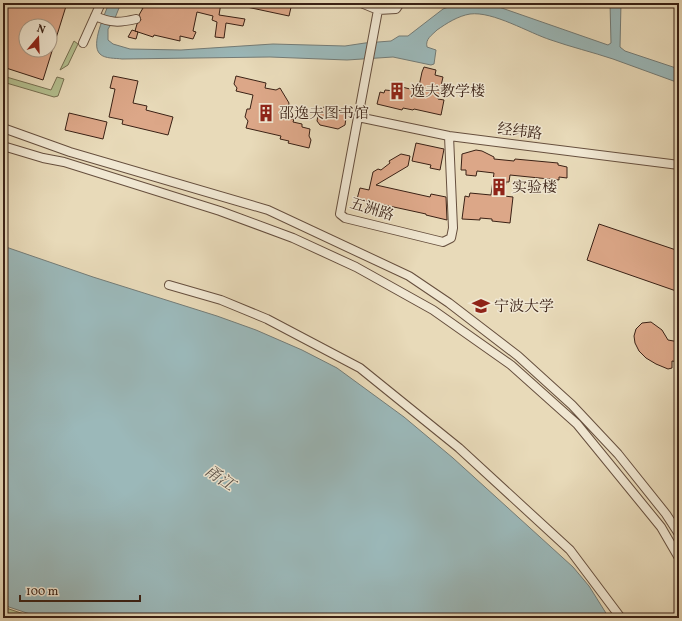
<svg xmlns="http://www.w3.org/2000/svg" width="682" height="621" font-family="Vollkorn,'Noto Serif SC',serif">
<style>
.green{fill:#b4c090;stroke:#777052}
.water{fill:#9bb8b9;stroke:#747c77}
.building{fill:#dca788;stroke:#3a2115;fill-rule:evenodd}
.lines{fill:none;stroke-linecap:round;stroke-linejoin:round}
.minor-casing{stroke:#664f3e;stroke-width:10}
.minor{stroke:#f0e7d2;stroke-width:8}
.labels{text-anchor:middle;stroke-width:3;stroke-linejoin:round;paint-order:stroke}
.poi-label{font-size:15px;fill:#3a2115;stroke:#f0e7d2;text-anchor:start}
.street-label{font-size:15px;fill:#3a2115;stroke:#f0e7d2}
.water-label{font-size:16px;font-style:italic;fill:#574e46;stroke:#f0e7d2}
</style>
<rect width="100%" height="100%" fill="#e8dab9"/>
<filter id="stains"><feTurbulence type="fractalNoise" baseFrequency=".005" numOctaves="4"/><feColorMatrix values="0 0 0 0 .2 0 0 0 0 .09 0 0 0 0 .02 0 0 0 .5 -.17"/></filter>
<radialGradient id="worn" r=".72"><stop offset=".6" stop-color="#630" stop-opacity="0"/><stop offset="1" stop-color="#630" stop-opacity=".3"/></radialGradient>
<path class="green" d="M 74,41 L 78,44 L 68,65 L 60,70 Z
M 3,76 L 51,90 L 57,77 L 64,79 L 58,96 L 54,97 L 3,82 Z
M 3,607 L 36,618 L 3,618 Z"/>
<path class="water" d="M 109,3 L 121,3 L 115,18 L 108,29 L 108,40 L 113,44 L 130,49 L 181,50 L 273,44 L 345,46 L 365,43 L 391,41 L 399,36 L 408,36 L 443,9 L 459,3 L 482,3 L 496,6 L 608,45 L 611,43 L 610,3 L 621,3 L 620,47 L 625,51 L 679,69 L 679,83 C 657,75 635,67 613,59 C 592,52 571,47 551,40 C 529,33 493,11 470,14 C 458,16 447,23 437,30 C 432,35 425,39 427,47 L 436,50 L 434,64 L 431,65 L 393,57 L 347,60 L 270,57 L 122,59 C 116,58 105,59 100,54 C 90,45 105,14 109,3 Z
M 3,246 L 93,277 L 217,316 L 256,330 L 302,350 L 337,368 L 404,417 L 453,458 L 573,567 L 589,586 L 609,618 L 42,618 L 3,605 Z"/>
<path class="building" d="M 3,3 L 67,3 L 43,80 L 3,67 ZM 26,26 L 50,26 L 50,50 L 26,50 Z
M 131,3 L 221,3 L 219,15 L 245,19 L 243,26 L 226,23 L 224,38 L 215,37 L 217,22 L 212,20 L 213,16 L 197,12 L 193,31 L 196,32 L 193,39 L 180,36 L 180,41 L 154,35 L 153,37 L 135,31 L 137,24 L 141,20 L 139,15 L 143,8 L 131,5 Z
M 243,3 L 292,3 L 289,16 L 242,6 Z
M 132,30 L 138,32 L 136,39 L 128,37 Z
M 424,67 L 436,70 L 435,75 L 443,77 L 438,99 L 444,100 L 441,115 L 414,109 L 413,110 L 403,108 L 402,110 L 377,104 L 380,92 L 384,93 L 385,90 L 395,91 L 402,87 L 418,91 L 422,72 Z
M 113,76 L 138,81 L 133,103 L 147,106 L 146,110 L 173,117 L 168,135 L 122,124 L 123,120 L 109,117 L 115,89 L 110,88 Z
M 236,76 L 266,83 L 265,88 L 276,90 L 280,88 L 289,103 L 286,118 L 294,119 L 293,122 L 302,124 L 302,127 L 310,129 L 309,136 L 311,140 L 309,148 L 288,143 L 289,141 L 280,139 L 281,136 L 246,128 L 248,121 L 245,117 L 247,109 L 250,109 L 253,95 L 236,91 L 237,88 L 234,84 Z
M 324,107 L 342,111 L 346,118 L 345,125 L 338,129 L 320,125 L 317,121 L 319,110 Z
M 69,113 L 107,122 L 103,139 L 65,130 Z
M 416,143 L 444,149 L 440,170 L 430,168 L 431,165 L 412,161 Z
M 476,150 L 482,151 L 494,157 L 494,159 L 514,161 L 515,159 L 558,163 L 558,165 L 567,167 L 567,178 L 559,177 L 559,180 L 510,175 L 509,182 L 506,182 L 504,196 L 513,197 L 510,223 L 492,221 L 492,219 L 480,218 L 480,220 L 462,219 L 465,196 L 469,197 L 470,193 L 491,195 L 494,173 L 477,171 L 476,176 L 466,175 L 466,170 L 461,170 L 462,154 Z
M 401,154 L 410,156 L 408,166 L 376,185 L 430,197 L 431,194 L 446,197 L 447,220 L 426,215 L 426,214 L 357,199 L 360,188 L 369,190 L 373,172 L 378,169 L 381,170 L 390,163 L 389,161 Z
M 599,224 L 679,251 L 679,292 L 587,260 Z
M 651,322 L 662,330 L 668,340 L 679,342 L 679,362 L 672,361 L 672,368 L 668,369 L 656,364 L 646,358 L 639,351 L 635,343 L 634,336 L 636,329 L 642,323 Z"/>
<g class="lines">
<g class="minor-casing">
<path id="minor" d="M 361,3 L 378,10 L 396,9 L 400,3
M 378,10 L 340,214 L 345,218 L 443,242 L 451,238 L 453,228 L 449,136
M 95,16 C 111,23 119,23 136,19
M 83,43 L 101,3
M 358,117 L 449,136 L 679,165
M 3,128 L 70,152 L 268,210 L 409,276 L 449,303 L 518,356 L 572,405 L 618,454 L 666,514 L 679,534
M 3,146 L 43,158 L 64,162 L 220,211 L 293,238 L 356,267 L 433,310 L 511,365 L 577,424 L 661,527 L 679,558
M 169,285 L 221,300 L 267,319 L 360,368 L 459,448 L 570,550 L 621,618"/>
</g>
<use href="#minor" class="minor"/>
</g>
<defs>
<g id="building-bare" transform="scale(1.38)"><path d="M-4-6H4V6H1V3H-1V6H-4ZM-2.5-4.3h1.7v1.8h-1.7ZM.8-4.3h1.7v1.8H.8ZM-2.5-1h1.7V.8h-1.7ZM.8-1h1.7V.8H.8Z" fill="#8f2418" stroke="#f0e7d2" stroke-width="2.5" paint-order="stroke"/></g>
<g id="university-bare" transform="scale(1.38)"><path d="M0-5L7-2L0 1L-7-2ZM-4 1L0 2.5L4 1V4Q0 6-4 4Z" fill="#8f2418" stroke="#f0e7d2" stroke-width="2.5" paint-order="stroke"/></g>
</defs>
<g fill-rule="evenodd">
<use href="#building-bare" x="397" y="91"/>
<use href="#building-bare" x="266" y="113"/>
<use href="#building-bare" x="499" y="187"/>
<use href="#university-bare" x="481" y="306"/>
</g>
<g class="labels">
<g class="poi-label">
<text x="410" y="96">逸夫教学楼</text>
<text x="279" y="118">邵逸夫图书馆</text>
<text x="512" y="192">实验楼</text>
<text x="494" y="311">宁波大学</text>
</g>
<g class="street-label">
<text transform="translate(520 131) rotate(7)" y="5">经纬路</text>
<text transform="translate(372 209) rotate(17)" y="5">五洲路</text>
</g>
<g class="water-label">
<text transform="translate(220 477) rotate(34)" y="6">甬江</text>
</g>
</g>
<rect width="682" height="621" fill="none" stroke="#e8dab9" stroke-width="16"/>
<rect x="4" y="4" width="674" height="613" fill="none" stroke="#3a2115" stroke-width="2"/>
<rect x="8" y="8" width="666" height="605" fill="none" stroke="#3a2115"/>
<g transform="translate(38 38) rotate(19)"><circle r="19" fill="#f0e7d2" stroke="#a79886"/>
<path d="M0-3L7 15L0 10L-7 15Z" fill="#8f2418"/>
<text y="-6" font-size="11" font-weight="bold" text-anchor="middle" fill="#3a2115">N</text>
</g>
<path d="M20 595v6h120v-6" fill="none" stroke="#3a2115" stroke-width="2"/>
<text x="26" y="595" font-size="12" fill="#3a2115" stroke="#f0e7d2" stroke-width="3" paint-order="stroke">100 m</text>
<rect width="100%" height="100%" filter="url(#stains)"/>
<rect width="100%" height="100%" fill="url(#worn)"/>
</svg>
